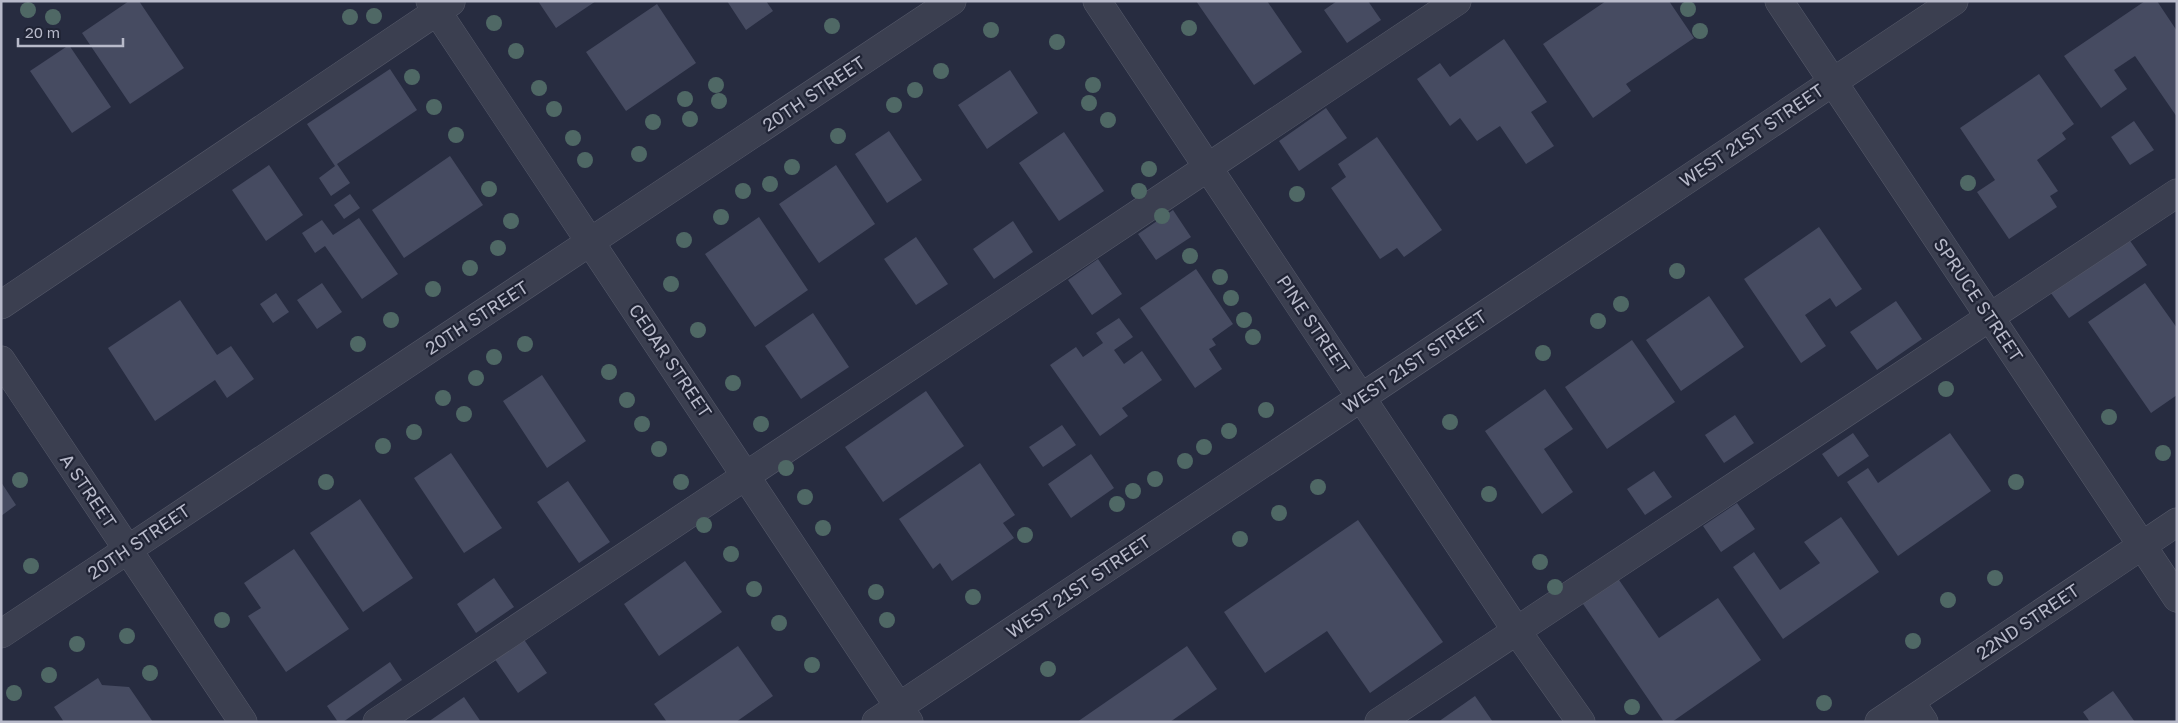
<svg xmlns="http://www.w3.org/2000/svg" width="2178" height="723" font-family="'Golos Text',sans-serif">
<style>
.building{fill:#464b61}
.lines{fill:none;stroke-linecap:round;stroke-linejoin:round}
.minor-casing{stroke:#565a6a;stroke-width:29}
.minor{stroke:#3b3f50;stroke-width:28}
.tree{fill:#4f6865}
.labels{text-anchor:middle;stroke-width:4.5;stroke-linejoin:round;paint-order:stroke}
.street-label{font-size:18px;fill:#b8baca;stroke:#202435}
</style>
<rect width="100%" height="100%" fill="#272c40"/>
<path class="building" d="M 129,1 L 139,1 L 184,68 L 130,104 L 82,33 Z
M 538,1 L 596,1 L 556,28 Z
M 727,1 L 766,1 L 773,11 L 746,30 Z
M 1196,1 L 1267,1 L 1302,52 L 1254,85 Z
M 1337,1 L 1368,1 L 1381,20 L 1347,43 L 1324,10 Z
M 1606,1 L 1669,1 L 1694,38 L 1626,84 L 1631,91 L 1593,118 L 1543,44 Z
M 2145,1 L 2157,1 L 2177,31 L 2177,117 L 2135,56 L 2114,70 L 2127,89 L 2101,108 L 2064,56 Z
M 657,4 L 696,63 L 626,111 L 586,52 Z
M 1504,39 L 1547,102 L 1531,112 L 1554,146 L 1526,164 L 1500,126 L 1477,141 L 1460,118 L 1450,126 L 1417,79 L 1440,63 L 1450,77 Z
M 69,45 L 111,107 L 72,133 L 30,71 Z
M 390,69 L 417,110 L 337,164 L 350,183 L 331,196 L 319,178 L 335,166 L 307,124 Z
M 1010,70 L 1038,113 L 987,149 L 958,105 Z
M 2039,74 L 2074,124 L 2062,133 L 2066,139 L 2037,160 L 2058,191 L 2050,196 L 2057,207 L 2009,239 L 1977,192 L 1995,180 L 1960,128 Z
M 1326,108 L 1347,138 L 1299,171 L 1279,141 Z
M 2134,121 L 2154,150 L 2130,165 L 2111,137 Z
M 889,131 L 922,180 L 887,203 L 855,154 Z
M 1064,132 L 1104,191 L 1059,221 L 1019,163 Z
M 1377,137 L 1442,230 L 1404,257 L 1397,248 L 1380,259 L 1331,188 L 1346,177 L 1338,164 Z
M 450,156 L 483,205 L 404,258 L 372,210 Z
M 269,165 L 303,215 L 266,241 L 232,190 Z
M 836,165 L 875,224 L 819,263 L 779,204 Z
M 350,194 L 360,208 L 344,219 L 334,205 Z
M 1173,210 L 1191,237 L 1156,260 L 1138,234 Z
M 759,217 L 808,290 L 755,327 L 705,254 Z
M 359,218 L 398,274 L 362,299 L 325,246 L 315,253 L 302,233 L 322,220 L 333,235 Z
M 1013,221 L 1033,252 L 994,279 L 973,249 Z
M 1819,227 L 1862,289 L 1836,307 L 1830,298 L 1805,315 L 1826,346 L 1801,363 L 1744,279 Z
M 2126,235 L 2147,265 L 2069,318 L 2048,289 Z
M 916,237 L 948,284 L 916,305 L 884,259 Z
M 1098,259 L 1122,294 L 1092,315 L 1068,280 Z
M 1196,269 L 1233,324 L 1212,339 L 1216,345 L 1209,349 L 1222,369 L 1195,388 L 1140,308 Z
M 322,283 L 342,312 L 317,329 L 297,300 Z
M 2145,283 L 2177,328 L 2177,395 L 2151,413 L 2088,322 Z
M 276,293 L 289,312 L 273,323 L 260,304 Z
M 1709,296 L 1744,347 L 1681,391 L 1646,340 Z
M 180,300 L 217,355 L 231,346 L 254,379 L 227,398 L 215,380 L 155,421 L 108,348 Z
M 1896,301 L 1922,339 L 1877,370 L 1850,332 Z
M 813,313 L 849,367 L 801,399 L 765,346 Z
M 1119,318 L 1133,337 L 1114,350 L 1124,364 L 1142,351 L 1162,380 L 1122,408 L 1128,416 L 1100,436 L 1050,365 L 1076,347 L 1083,357 L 1103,343 L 1096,333 Z
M 1632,340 L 1675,402 L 1607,449 L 1565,387 Z
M 542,375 L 586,441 L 547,468 L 503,401 Z
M 1545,389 L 1573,429 L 1544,449 L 1573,492 L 1542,514 L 1485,431 Z
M 926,391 L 964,446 L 883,502 L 845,447 Z
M 1735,415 L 1754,443 L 1724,463 L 1705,435 Z
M 1062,425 L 1076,445 L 1043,467 L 1029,447 Z
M 1853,433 L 1869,456 L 1838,477 L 1822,454 Z
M 1950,433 L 1991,491 L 1898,556 L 1847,482 L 1868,468 L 1878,483 Z
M 451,453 L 502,528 L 464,553 L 414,478 Z
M 1091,454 L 1114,488 L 1071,518 L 1048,484 Z
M 980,463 L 1015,515 L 1003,523 L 1014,538 L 952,581 L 940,563 L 933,569 L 899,519 Z
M 1654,471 L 1672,497 L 1645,515 L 1627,489 Z
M 568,481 L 610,542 L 579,563 L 537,502 Z
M 1,482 L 16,505 L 1,516 Z
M 360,499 L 413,578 L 363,612 L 310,533 Z
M 1737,503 L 1755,529 L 1721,552 L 1703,526 Z
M 1841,517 L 1879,572 L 1783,639 L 1733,567 L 1754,552 L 1780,590 L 1820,563 L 1804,542 Z
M 1358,520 L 1443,642 L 1370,693 L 1327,631 L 1265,673 L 1224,612 Z
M 294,549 L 349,629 L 286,672 L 248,616 L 261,608 L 244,583 Z
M 685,561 L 722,612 L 659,656 L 624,604 Z
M 1617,577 L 1659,638 L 1718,598 L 1761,660 L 1672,722 L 1664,722 L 1581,601 Z
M 494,578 L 514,607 L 476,633 L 457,604 Z
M 523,638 L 547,673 L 518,693 L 494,658 Z
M 738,646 L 773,696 L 736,722 L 667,722 L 654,704 Z
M 1187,646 L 1217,689 L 1170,722 L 1077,722 Z
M 390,662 L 402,680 L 343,722 L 338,722 L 327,706 Z
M 98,678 L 102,685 L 129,687 L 153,722 L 64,722 L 54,707 Z
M 2113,691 L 2135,722 L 2090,722 L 2083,712 Z
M 1475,696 L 1493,722 L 1438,722 Z
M 464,697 L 481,722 L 428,722 Z"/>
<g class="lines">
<g class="minor-casing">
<path id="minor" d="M 430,1 L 909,722
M 1097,1 L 1516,630 L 1581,722
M 1779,1 L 2177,598
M 1,305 L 451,2
M 1,360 L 243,722
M 1,634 L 952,1
M 1910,701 L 1924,722
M 377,722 L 1457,1
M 876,722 L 1954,1
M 1379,722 L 2177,193
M 1879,722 L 2177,522"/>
</g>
<use href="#minor" class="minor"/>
</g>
<g class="tree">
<circle cx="1688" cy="9" r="8"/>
<circle cx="28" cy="10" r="8"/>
<circle cx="374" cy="16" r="8"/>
<circle cx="53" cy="17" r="8"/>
<circle cx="350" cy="17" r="8"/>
<circle cx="494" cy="23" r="8"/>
<circle cx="832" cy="26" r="8"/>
<circle cx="1189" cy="28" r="8"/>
<circle cx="991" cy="30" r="8"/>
<circle cx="1700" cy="31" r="8"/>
<circle cx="1057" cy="42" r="8"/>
<circle cx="516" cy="51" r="8"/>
<circle cx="941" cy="71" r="8"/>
<circle cx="412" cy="77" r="8"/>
<circle cx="716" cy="85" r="8"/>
<circle cx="1093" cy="85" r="8"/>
<circle cx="539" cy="88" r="8"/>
<circle cx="915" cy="90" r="8"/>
<circle cx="685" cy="99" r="8"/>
<circle cx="719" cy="101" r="8"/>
<circle cx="1089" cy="103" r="8"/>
<circle cx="894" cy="105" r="8"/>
<circle cx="434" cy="107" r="8"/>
<circle cx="554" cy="109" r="8"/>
<circle cx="690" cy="119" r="8"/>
<circle cx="1108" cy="120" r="8"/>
<circle cx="653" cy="122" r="8"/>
<circle cx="456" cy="135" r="8"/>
<circle cx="838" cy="136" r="8"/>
<circle cx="573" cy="138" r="8"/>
<circle cx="639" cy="154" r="8"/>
<circle cx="585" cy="160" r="8"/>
<circle cx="792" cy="167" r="8"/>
<circle cx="1149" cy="169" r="8"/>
<circle cx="1968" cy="183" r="8"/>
<circle cx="770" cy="184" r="8"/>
<circle cx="489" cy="189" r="8"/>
<circle cx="743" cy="191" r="8"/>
<circle cx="1139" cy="191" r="8"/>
<circle cx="1297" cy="194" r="8"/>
<circle cx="1162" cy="216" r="8"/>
<circle cx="721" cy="217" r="8"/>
<circle cx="511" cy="221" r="8"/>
<circle cx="684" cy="240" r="8"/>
<circle cx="498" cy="248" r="8"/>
<circle cx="1190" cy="256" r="8"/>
<circle cx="470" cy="268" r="8"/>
<circle cx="1677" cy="271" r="8"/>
<circle cx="1220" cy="277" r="8"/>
<circle cx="671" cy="284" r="8"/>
<circle cx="433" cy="289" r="8"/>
<circle cx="1231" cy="298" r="8"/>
<circle cx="1621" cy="304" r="8"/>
<circle cx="391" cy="320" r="8"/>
<circle cx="1244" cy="320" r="8"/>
<circle cx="1598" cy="321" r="8"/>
<circle cx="698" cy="330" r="8"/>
<circle cx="1253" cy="337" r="8"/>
<circle cx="358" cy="344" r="8"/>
<circle cx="525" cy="344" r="8"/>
<circle cx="1543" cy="353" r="8"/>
<circle cx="494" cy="357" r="8"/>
<circle cx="609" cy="372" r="8"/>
<circle cx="476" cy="378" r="8"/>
<circle cx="733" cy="383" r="8"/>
<circle cx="1946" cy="389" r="8"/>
<circle cx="443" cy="398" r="8"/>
<circle cx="627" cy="400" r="8"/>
<circle cx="1266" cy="410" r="8"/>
<circle cx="464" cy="414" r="8"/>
<circle cx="2109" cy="417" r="8"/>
<circle cx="1450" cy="422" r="8"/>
<circle cx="642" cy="424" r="8"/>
<circle cx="761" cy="424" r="8"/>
<circle cx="1229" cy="431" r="8"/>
<circle cx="414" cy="432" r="8"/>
<circle cx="383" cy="446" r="8"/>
<circle cx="1204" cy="447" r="8"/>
<circle cx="659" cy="449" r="8"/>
<circle cx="2163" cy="453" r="8"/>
<circle cx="1185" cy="461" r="8"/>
<circle cx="786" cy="468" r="8"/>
<circle cx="1155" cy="479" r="8"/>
<circle cx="20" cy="480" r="8"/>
<circle cx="326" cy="482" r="8"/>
<circle cx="681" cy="482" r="8"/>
<circle cx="2016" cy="482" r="8"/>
<circle cx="1318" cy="487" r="8"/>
<circle cx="1133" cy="491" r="8"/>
<circle cx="1489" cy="494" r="8"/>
<circle cx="805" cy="497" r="8"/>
<circle cx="1117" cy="504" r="8"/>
<circle cx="1279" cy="513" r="8"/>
<circle cx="704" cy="525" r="8"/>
<circle cx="823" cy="528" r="8"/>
<circle cx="1025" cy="535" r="8"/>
<circle cx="1240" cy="539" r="8"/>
<circle cx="731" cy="554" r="8"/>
<circle cx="1540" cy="562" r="8"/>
<circle cx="31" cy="566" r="8"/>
<circle cx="1995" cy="578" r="8"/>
<circle cx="1555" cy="587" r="8"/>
<circle cx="754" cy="589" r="8"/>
<circle cx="876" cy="592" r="8"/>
<circle cx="973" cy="597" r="8"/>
<circle cx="1948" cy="600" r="8"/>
<circle cx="222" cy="620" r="8"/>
<circle cx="887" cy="620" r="8"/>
<circle cx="779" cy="623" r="8"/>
<circle cx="127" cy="636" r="8"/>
<circle cx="1913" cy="641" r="8"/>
<circle cx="77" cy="644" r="8"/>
<circle cx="812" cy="665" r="8"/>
<circle cx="1048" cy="669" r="8"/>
<circle cx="150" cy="673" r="8"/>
<circle cx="49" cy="675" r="8"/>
<circle cx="14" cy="693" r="8"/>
<circle cx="1824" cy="703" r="8"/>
<circle cx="1632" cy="707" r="8"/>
</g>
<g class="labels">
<g class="street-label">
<text transform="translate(814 94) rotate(-34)" y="6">20TH STREET</text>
<text transform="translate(1752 136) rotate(-34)" y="6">WEST 21ST STREET</text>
<text transform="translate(1978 300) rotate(56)" y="6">SPRUCE STREET</text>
<text transform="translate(477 318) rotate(-33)" y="6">20TH STREET</text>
<text transform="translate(1313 325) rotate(56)" y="6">PINE STREET</text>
<text transform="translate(670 361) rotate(56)" y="6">CEDAR STREET</text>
<text transform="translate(1415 362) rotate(-34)" y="6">WEST 21ST STREET</text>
<text transform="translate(88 491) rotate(56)" y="6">A STREET</text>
<text transform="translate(139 542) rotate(-34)" y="6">20TH STREET</text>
<text transform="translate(1079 587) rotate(-34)" y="6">WEST 21ST STREET</text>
<text transform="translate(2028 622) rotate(-34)" y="6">22ND STREET</text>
</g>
</g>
<rect width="2178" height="723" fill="none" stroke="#b8baca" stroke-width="5"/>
<path d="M18 38v8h105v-8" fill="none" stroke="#b8baca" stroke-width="2.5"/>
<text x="25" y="38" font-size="15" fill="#b8baca" stroke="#202435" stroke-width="4" paint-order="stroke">20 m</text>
</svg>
